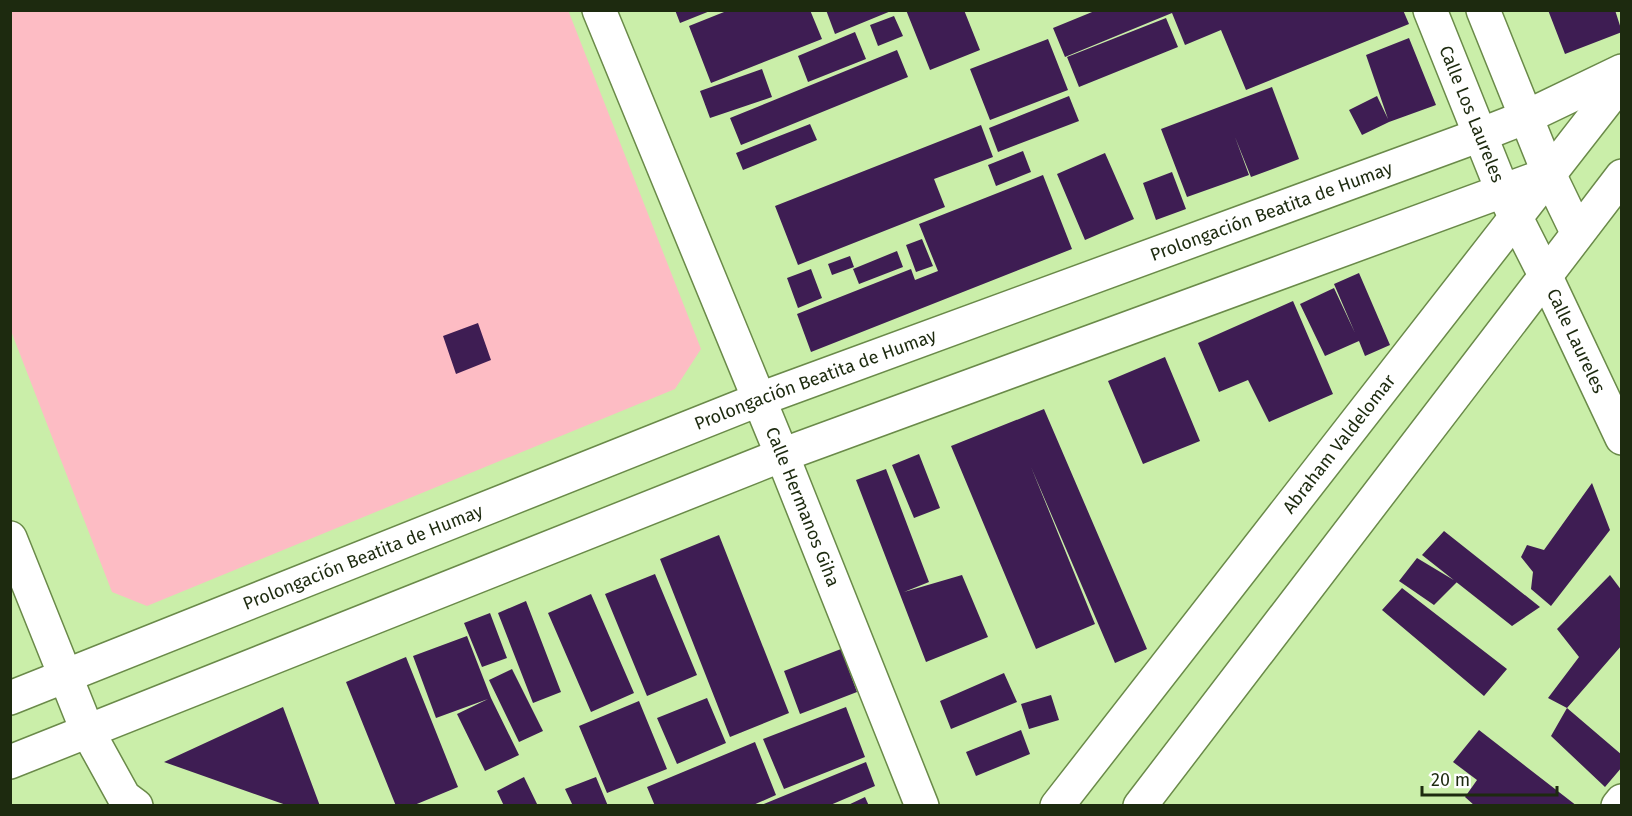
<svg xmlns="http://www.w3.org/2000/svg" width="1632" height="816" font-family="'Fira Sans',sans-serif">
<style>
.green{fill:#fdbcc4}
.building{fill:#3e1d53}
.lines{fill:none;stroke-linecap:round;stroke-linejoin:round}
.street-casing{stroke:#6a8a49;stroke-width:36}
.secondary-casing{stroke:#6a8a49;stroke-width:36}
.street{stroke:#fff;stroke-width:33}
.secondary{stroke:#fff;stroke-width:33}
.labels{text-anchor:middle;stroke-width:6;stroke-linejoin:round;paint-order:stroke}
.street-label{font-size:18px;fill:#1d2a0f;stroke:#fff}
</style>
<rect width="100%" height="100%" fill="#caeea9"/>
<path class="green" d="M 568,10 L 701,349 L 675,389 L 147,606 L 112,592 L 11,331 L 11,11 Z"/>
<path class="building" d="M 675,10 L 710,10 L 710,11 L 680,23 Z
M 729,10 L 810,10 L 822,39 L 711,83 L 689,26 Z
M 826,10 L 891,10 L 891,11 L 835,34 Z
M 906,10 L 964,10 L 980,50 L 930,70 Z
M 1097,10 L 1403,10 L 1409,24 L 1246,90 L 1221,30 L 1185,45 L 1172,13 L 1065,57 L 1053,28 Z
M 1548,10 L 1615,10 L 1622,32 L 1565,54 Z
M 894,16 L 903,36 L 878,46 L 870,25 Z
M 1166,18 L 1178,47 L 1079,87 L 1067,57 Z
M 855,32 L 866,59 L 808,82 L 798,56 Z
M 1409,38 L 1436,105 L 1389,122 L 1362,135 L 1349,110 L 1377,96 L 1388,119 L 1366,55 Z
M 1048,39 L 1068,90 L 990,120 L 970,69 Z
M 897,50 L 908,77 L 741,145 L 730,118 Z
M 762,69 L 772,97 L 710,118 L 700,91 Z
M 1272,87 L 1299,159 L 1251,177 L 1235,137 L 1249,175 L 1187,197 L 1161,129 Z
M 1069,96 L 1079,121 L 998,152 L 989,128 Z
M 810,124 L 817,140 L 743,170 L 736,153 Z
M 981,125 L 993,157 L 934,179 L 945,207 L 798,265 L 775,206 Z
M 1023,151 L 1031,172 L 996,186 L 988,165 Z
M 1105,153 L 1134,219 L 1085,240 L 1057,174 Z
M 1172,172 L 1186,209 L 1156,220 L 1143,183 Z
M 1043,175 L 1072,249 L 811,352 L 797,314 L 911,269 L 915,280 L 938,271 L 919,224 Z
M 922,239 L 933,266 L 916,272 L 906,245 Z
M 897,251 L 903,267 L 859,284 L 853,269 Z
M 850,256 L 854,267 L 832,275 L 828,264 Z
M 811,269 L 822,298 L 798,308 L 787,278 Z
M 1359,273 L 1390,345 L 1365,356 L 1359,341 L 1325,356 L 1300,304 L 1334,288 L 1355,333 L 1334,284 Z
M 1293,301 L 1333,394 L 1269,422 L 1248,380 L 1219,392 L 1198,343 Z
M 478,323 L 491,360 L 456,374 L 443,336 Z
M 1165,357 L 1200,441 L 1143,464 L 1108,381 Z
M 1044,409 L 1147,649 L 1115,663 L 1031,467 L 1095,624 L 1036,649 L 951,446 Z
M 919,454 L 940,508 L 914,518 L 892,465 Z
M 886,469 L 929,582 L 904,592 L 962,575 L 988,637 L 926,662 L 856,480 Z
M 1592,483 L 1610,530 L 1551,606 L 1531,589 L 1533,572 L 1521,557 L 1527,545 L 1544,550 Z
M 1444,531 L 1540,607 L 1512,626 L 1422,555 Z
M 719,535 L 789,713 L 730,737 L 660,559 Z
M 1417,558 L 1457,582 L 1434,605 L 1399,581 Z
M 655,574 L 697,675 L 647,696 L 605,594 Z
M 1610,575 L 1622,591 L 1622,645 L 1567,708 L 1548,698 L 1579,657 L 1557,629 Z
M 1402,588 L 1507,669 L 1484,696 L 1382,610 Z
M 591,594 L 634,693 L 591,712 L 548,613 Z
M 526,601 L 561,692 L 533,703 L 498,613 Z
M 490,613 L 507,658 L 482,667 L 464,623 Z
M 467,636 L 491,698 L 519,755 L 485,771 L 457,714 L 488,699 L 436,718 L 413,656 Z
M 841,649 L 857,692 L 800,714 L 784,671 Z
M 406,657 L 458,787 L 412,806 L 396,806 L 346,682 Z
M 512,669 L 543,731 L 519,742 L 489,680 Z
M 1004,673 L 1017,702 L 951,729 L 940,701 Z
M 1051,695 L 1059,720 L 1029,729 L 1021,704 Z
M 707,698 L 726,743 L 677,764 L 657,718 Z
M 639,701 L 667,769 L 607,793 L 579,726 Z
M 283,707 L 320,806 L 289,806 L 164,762 Z
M 846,707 L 865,757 L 784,789 L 763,739 Z
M 1567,708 L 1622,755 L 1622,767 L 1605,787 L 1551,736 Z
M 1021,730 L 1030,754 L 976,776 L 966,752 Z
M 1479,730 L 1577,806 L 1475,806 L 1465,797 L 1477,780 L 1453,762 Z
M 755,742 L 776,795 L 751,806 L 655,806 L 647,787 Z
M 866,762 L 875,786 L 828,806 L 759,806 Z
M 524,777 L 538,806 L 504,806 L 497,791 Z
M 596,777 L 608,806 L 573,806 L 565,789 Z
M 865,797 L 869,806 L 846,806 Z"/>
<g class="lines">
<g class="street-casing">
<g id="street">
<path id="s1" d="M 599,10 L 782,455 L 922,806"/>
<path id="s2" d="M 1430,10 L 1503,192 L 1545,275 L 1622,438"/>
<path d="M 1483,10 L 1549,174 L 1577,232"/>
<path d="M 10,538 L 87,730 L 124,797 L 136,806"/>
<path id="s3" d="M 10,698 L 760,399 L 1480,135 L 1526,117 L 1622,71"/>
<path d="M 10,762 L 782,455 L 1549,174"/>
<path d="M 1618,806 L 1622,801"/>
</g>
</g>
<g class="secondary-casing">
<g id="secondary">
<path id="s4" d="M 1057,806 L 1622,81"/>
<path d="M 1140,806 L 1622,176"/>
</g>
</g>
<use href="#street" class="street"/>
<use href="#secondary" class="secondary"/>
</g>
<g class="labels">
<g class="street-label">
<text dy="6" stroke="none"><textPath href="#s2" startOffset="112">Calle Los Laureles</textPath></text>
<text dy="6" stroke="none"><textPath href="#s3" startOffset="1352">Prolongación Beatita de Humay</textPath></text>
<text dy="6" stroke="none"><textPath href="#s2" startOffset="362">Calle Laureles</textPath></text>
<text dy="6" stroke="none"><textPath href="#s3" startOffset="866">Prolongación Beatita de Humay</textPath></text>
<text dy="6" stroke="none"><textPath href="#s4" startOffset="459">Abraham Valdelomar</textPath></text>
<text dy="6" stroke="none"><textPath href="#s1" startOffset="537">Calle Hermanos Giha</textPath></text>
<text dy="6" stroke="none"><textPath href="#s3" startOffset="380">Prolongación Beatita de Humay</textPath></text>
</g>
</g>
<rect width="1632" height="816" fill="none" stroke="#1d2a0f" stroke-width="24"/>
<path d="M1422 786v9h135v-9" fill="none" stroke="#1d2a0f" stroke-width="3"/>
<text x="1431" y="786" font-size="18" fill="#1d2a0f" stroke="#ffffff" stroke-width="4.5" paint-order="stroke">20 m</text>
</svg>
